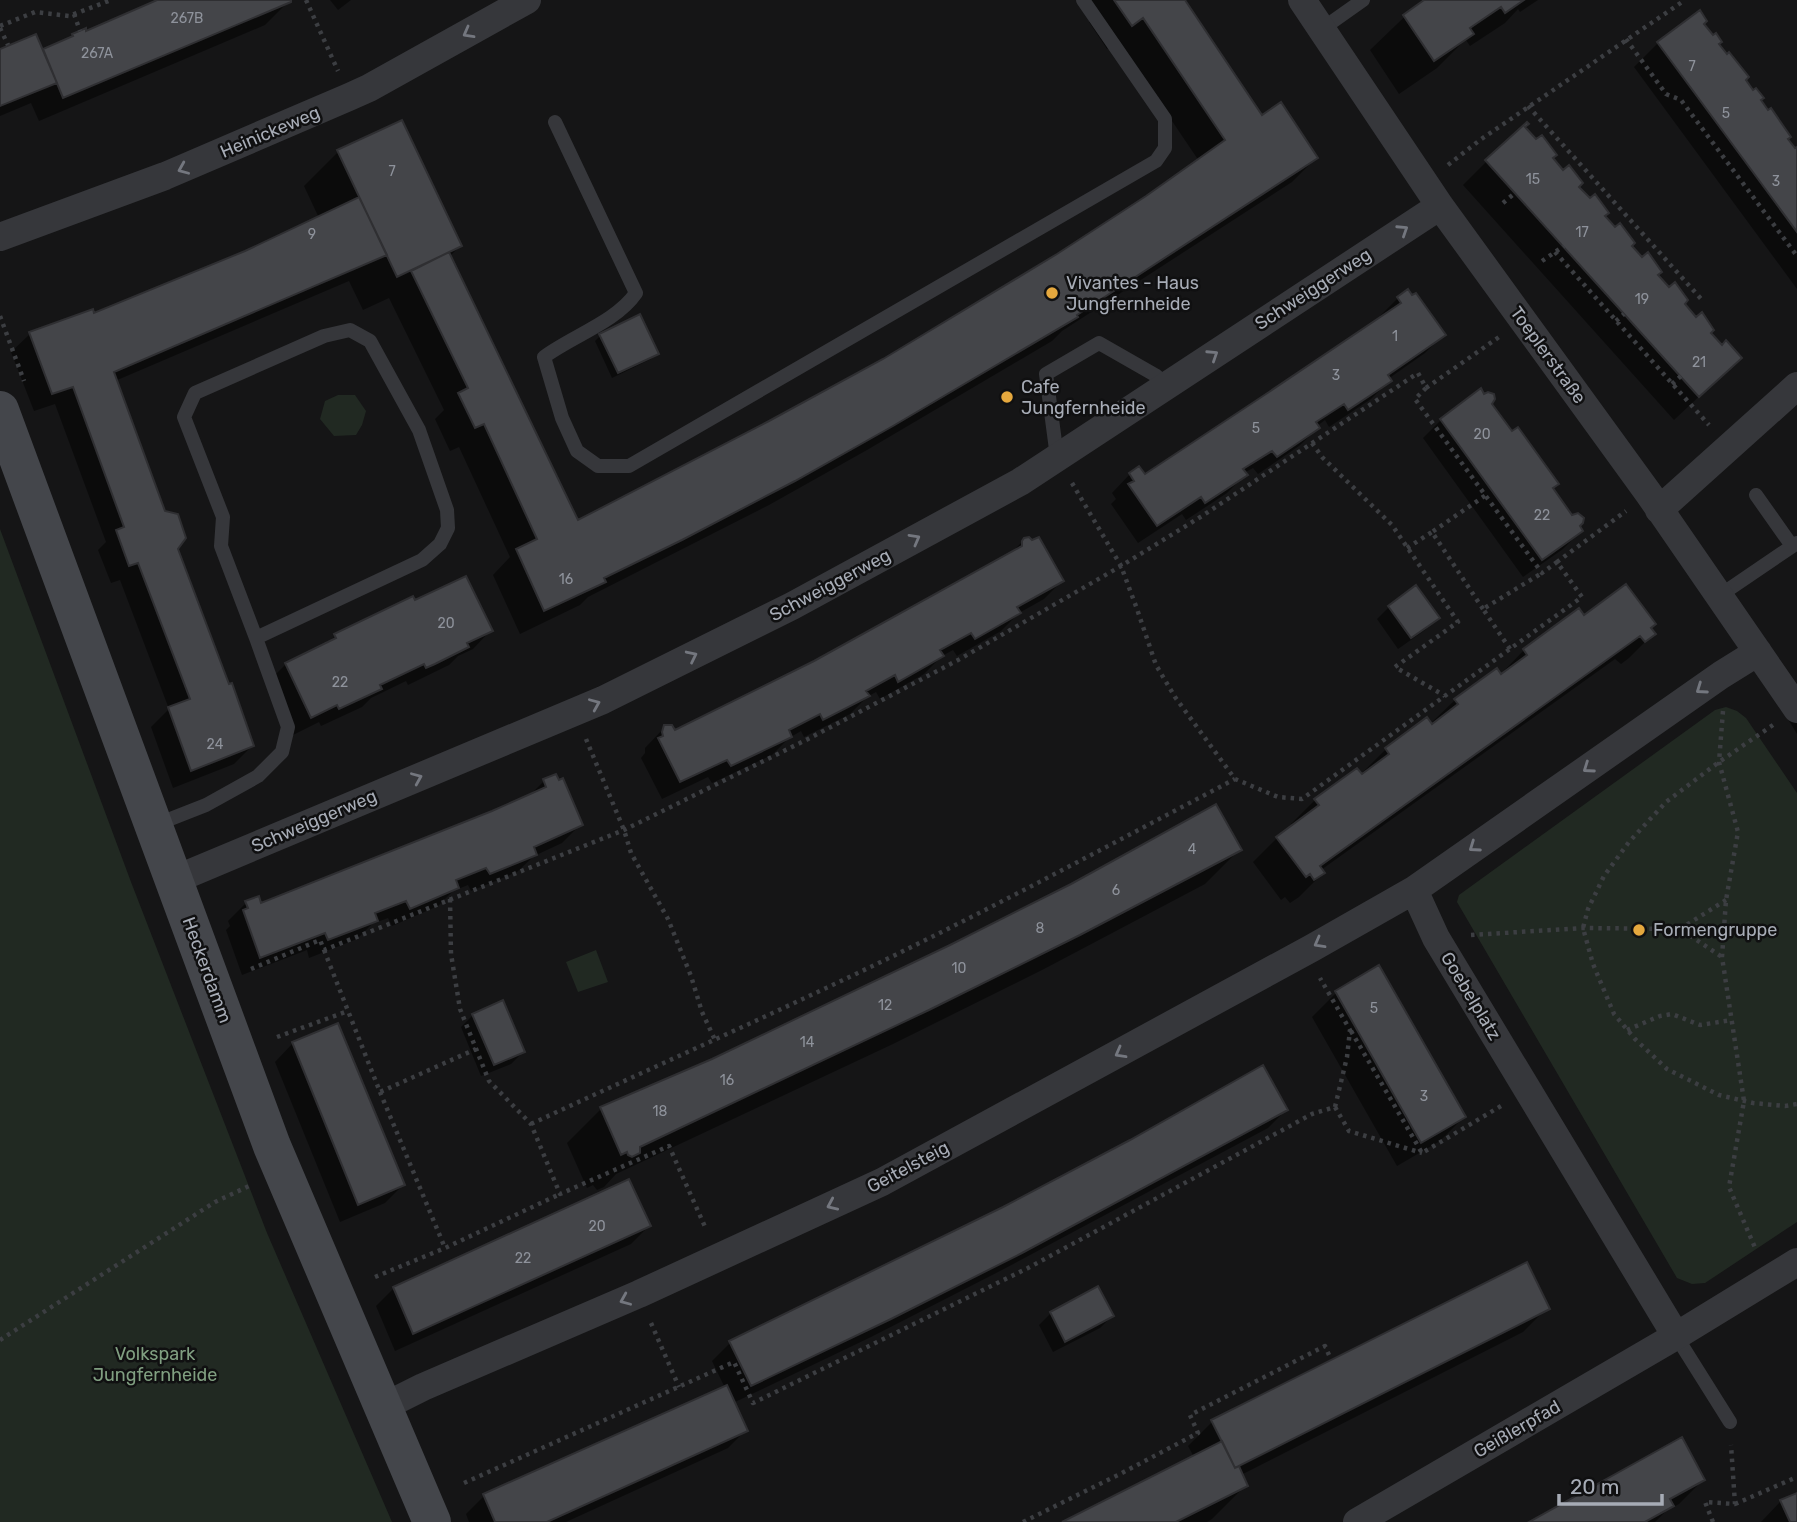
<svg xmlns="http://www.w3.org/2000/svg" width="1797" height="1522" font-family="Rubik,sans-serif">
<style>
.green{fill:#212922}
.shadow{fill:#0007}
.building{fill:#444549;stroke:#2f2f32;stroke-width:2}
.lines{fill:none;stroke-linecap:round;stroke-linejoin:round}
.path{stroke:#3c3e42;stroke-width:4.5;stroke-dasharray:3.5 5;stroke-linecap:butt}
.lane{stroke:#36373b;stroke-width:14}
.street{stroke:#36373b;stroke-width:28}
.secondary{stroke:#44464b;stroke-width:38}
.oneway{stroke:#74777f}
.poi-dot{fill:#e5a83e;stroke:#101011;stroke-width:2.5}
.labels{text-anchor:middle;stroke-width:5;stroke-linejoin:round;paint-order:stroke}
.number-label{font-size:14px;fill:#8e929b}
.street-label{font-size:18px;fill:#a7acb6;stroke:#101011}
.poi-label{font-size:18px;fill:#a7acb6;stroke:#101011;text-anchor:start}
.park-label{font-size:18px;fill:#809f81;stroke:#101011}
</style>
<rect width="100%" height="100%" fill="#151516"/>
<path class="green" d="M 338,395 L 355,395 L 366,411 L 362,425 L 356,435 L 334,436 L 320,419 L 325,401 Z
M 0,529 L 131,882 L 267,1233 L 392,1522 L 0,1522 Z
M 1726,707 L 1737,711 L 1746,718 L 1797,793 L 1797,1222 L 1705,1283 L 1692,1284 L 1677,1278 L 1457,902 L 1459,895 L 1715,710 Z
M 596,950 L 608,982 L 578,992 L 566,962 Z"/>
<path class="shadow" d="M 163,0 L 289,0 L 289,1 L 265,25 L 39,121 L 31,103 L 0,116 L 0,51 L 42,52 L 69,39 L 73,35 L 85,33 Z
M 330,0 L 351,0 L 338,10 Z
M 1089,0 L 1183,0 L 1261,118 L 1316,158 L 1292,182 L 1062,331 L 1052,341 L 867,450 L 769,505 L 588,597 L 580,605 L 520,634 L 493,575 L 510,557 L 459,447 L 450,451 L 435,419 L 444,410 L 389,298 L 363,310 L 349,281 L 115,381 L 228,686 L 252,746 L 234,764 L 173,788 L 151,727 L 169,709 L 120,580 L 111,583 L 98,550 L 106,542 L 55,404 L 34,411 L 11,352 L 30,334 L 93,315 L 246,253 L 319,218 L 304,186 L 338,152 L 401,122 L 460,246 L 449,257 L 577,522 L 769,423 L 884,360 L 1058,256 L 1199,161 L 1118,41 L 1107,49 L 1089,22 L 1098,13 Z
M 1422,0 L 1538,0 L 1520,12 L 1518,9 L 1505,23 L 1470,46 L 1466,40 L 1463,42 L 1437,68 L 1399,94 L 1370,50 Z
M 1702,24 L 1795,151 L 1797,149 L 1797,289 L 1634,67 L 1658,43 Z
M 1551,158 L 1722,347 L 1740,358 L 1674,420 L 1463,185 L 1487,161 Z
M 1398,298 L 1443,335 L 1425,353 L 1388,379 L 1389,381 L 1371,399 L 1329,427 L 1325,420 L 1317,426 L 1318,428 L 1299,446 L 1258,474 L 1253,468 L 1244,473 L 1245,475 L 1227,493 L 1186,520 L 1182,514 L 1138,543 L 1111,504 L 1116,499 L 1112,493 L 1130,474 L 1144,476 L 1381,319 L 1380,316 Z
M 600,336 L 657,353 L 651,359 L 612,378 L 595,341 Z
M 1490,404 L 1581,531 L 1563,549 L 1523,577 L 1423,438 L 1441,420 Z
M 1025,539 L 1062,581 L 1044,599 L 1019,613 L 1001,631 L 957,656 L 953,650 L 942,656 L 924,674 L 880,699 L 876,692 L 867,697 L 850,714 L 804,737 L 801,731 L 789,738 L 772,755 L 712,783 L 708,777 L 662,799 L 641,758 L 645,753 L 645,748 L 665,727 L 675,732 L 815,662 L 1009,555 Z
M 415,603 L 491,630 L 473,649 L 458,656 L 449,665 L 408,685 L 406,681 L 371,698 L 362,707 L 321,726 L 319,722 L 293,735 L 267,683 L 286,664 L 326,645 L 335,636 Z
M 1389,607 L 1437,618 L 1425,630 L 1398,649 L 1377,619 Z
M 1584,617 L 1653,634 L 1629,658 L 1621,664 L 1615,659 L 1321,870 L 1323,873 L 1299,897 L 1290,903 L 1285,897 L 1281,900 L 1253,862 L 1277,838 L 1293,826 L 1291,824 L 1315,800 L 1360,775 L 1386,749 L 1430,724 L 1455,700 L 1500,675 L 1524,650 Z
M 1797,702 L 1797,734 L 1788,719 Z
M 544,781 L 580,825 L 562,843 L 534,856 L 517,872 L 471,891 L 468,885 L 453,891 L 438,906 L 392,926 L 388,918 L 372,924 L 357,939 L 309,958 L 307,950 L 242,975 L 226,930 L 230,926 L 228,921 L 246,903 L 261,905 L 529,796 Z
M 1239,850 L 1205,884 L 1044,969 L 893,1044 L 616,1174 L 604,1187 L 597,1190 L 593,1185 L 587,1188 L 567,1143 L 601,1109 L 713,1060 L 951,947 L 1071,886 Z
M 1379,968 L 1464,1117 L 1440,1141 L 1397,1166 L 1312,1017 L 1336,993 Z
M 473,1015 L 523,1052 L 511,1064 L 481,1076 L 461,1027 Z
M 293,1043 L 403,1185 L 385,1203 L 340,1222 L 275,1062 Z
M 1286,1110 L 1268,1128 L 1002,1270 L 871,1337 L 733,1403 L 746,1430 L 728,1448 L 566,1522 L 469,1522 L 466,1514 L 484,1496 L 725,1388 L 712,1361 L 730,1343 L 1003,1209 Z
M 649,1226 L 631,1244 L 395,1351 L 376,1306 L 394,1288 Z
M 1547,1308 L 1523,1332 L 1241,1475 L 1246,1485 L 1212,1519 L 1207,1522 L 1066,1522 L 1194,1457 L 1188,1446 L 1212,1422 Z
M 1051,1313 L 1112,1316 L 1100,1328 L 1053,1352 L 1039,1325 Z
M 1703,1480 L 1679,1504 L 1666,1511 L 1655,1522 L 1534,1522 Z
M 1797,1493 L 1797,1522 L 1761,1522 L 1781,1501 Z"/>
<path class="building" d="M 157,0 L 291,0 L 291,2 L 63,98 L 43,49 L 73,36 L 72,34 L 86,28 L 86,31 Z
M 1114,0 L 1185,0 L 1262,115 L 1281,102 L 1318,158 L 1077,315 L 1078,317 L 893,426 L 795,481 L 682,540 L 604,578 L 606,582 L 544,611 L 516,549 L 537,539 L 484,424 L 475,428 L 458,393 L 468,388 L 411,271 L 449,252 L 578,520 L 769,421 L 883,359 L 1057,254 L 1146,196 L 1225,140 L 1143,18 L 1132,26 Z
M 1424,0 L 1524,0 L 1505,13 L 1501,7 L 1470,28 L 1474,34 L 1434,61 L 1403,15 Z
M 1700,10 L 1707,21 L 1704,24 L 1713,35 L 1716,33 L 1722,42 L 1719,44 L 1727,54 L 1729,52 L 1749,77 L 1746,80 L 1753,90 L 1756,88 L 1764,98 L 1761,100 L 1768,110 L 1771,108 L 1791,137 L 1788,139 L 1795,148 L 1797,147 L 1797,232 L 1657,42 Z
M 36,34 L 57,83 L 0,106 L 0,49 Z
M 402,120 L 462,246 L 397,277 L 337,150 Z
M 1527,122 L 1529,124 L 1525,127 L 1536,139 L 1542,135 L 1557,155 L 1553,158 L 1563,170 L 1569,165 L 1583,183 L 1579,187 L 1590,198 L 1595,194 L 1609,213 L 1605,216 L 1615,227 L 1620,223 L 1635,243 L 1632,246 L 1642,257 L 1648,252 L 1662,272 L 1658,275 L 1669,287 L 1675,282 L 1688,300 L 1685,304 L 1696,317 L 1702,312 L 1714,330 L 1711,333 L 1722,345 L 1726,340 L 1742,358 L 1699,397 L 1485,160 Z
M 359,197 L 387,255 L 114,372 L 165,511 L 178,514 L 186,538 L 178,549 L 229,684 L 232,683 L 254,746 L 191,771 L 168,707 L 190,699 L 138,563 L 129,566 L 116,530 L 124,527 L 73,387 L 52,394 L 29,332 L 93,309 L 94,313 L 245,251 Z
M 1408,289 L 1412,295 L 1416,293 L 1446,335 L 1388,375 L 1392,381 L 1348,410 L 1344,404 L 1316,422 L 1320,428 L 1277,457 L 1272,451 L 1243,469 L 1248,475 L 1205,503 L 1201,497 L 1157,526 L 1128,484 L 1134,481 L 1129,473 L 1139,466 L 1145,474 L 1269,392 L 1401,303 L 1397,297 Z
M 640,314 L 659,354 L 618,373 L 599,334 Z
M 1481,388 L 1484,394 L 1488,392 L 1494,394 L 1495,399 L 1492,404 L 1512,431 L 1518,427 L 1559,484 L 1553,488 L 1572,515 L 1578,513 L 1584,518 L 1583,523 L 1580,526 L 1583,531 L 1542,560 L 1440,419 Z
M 1029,537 L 1032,540 L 1039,537 L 1064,581 L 1017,607 L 1021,613 L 975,639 L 971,633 L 940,650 L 944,656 L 898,682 L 895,675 L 866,691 L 870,696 L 823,720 L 820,714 L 789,730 L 792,737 L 731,766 L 727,760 L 680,782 L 658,738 L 663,736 L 662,732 L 664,725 L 672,725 L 675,730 L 814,661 L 1022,546 L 1022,541 L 1024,538 Z
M 466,576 L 493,631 L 467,643 L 469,647 L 435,664 L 426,668 L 424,664 L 380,685 L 382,689 L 339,709 L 337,705 L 311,718 L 285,663 L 336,638 L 334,634 L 413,596 L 415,600 Z
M 1626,584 L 1656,624 L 1651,628 L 1656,634 L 1645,642 L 1640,636 L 1320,866 L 1325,873 L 1314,880 L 1310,874 L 1306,877 L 1276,837 L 1319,805 L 1314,799 L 1357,768 L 1362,774 L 1389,754 L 1385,748 L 1427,717 L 1432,724 L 1458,704 L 1454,699 L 1497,668 L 1501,674 L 1527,655 L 1523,649 L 1579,608 L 1584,615 Z
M 1416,585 L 1440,618 L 1411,638 L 1388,606 Z
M 556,774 L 559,780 L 563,778 L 583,825 L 534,847 L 537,855 L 490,874 L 486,868 L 456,880 L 459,888 L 410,909 L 406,901 L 375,913 L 378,921 L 328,940 L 325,933 L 260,958 L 243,910 L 248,908 L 245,901 L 259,896 L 261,903 L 492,811 L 546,787 L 543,779 Z
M 1216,804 L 1242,850 L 1080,935 L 929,1010 L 640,1147 L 640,1153 L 632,1157 L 628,1155 L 627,1152 L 621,1155 L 600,1107 L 712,1059 L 950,945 L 1071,884 Z
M 1379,965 L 1466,1117 L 1421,1143 L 1335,991 Z
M 503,1000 L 525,1052 L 494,1065 L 472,1014 Z
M 338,1023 L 405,1185 L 358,1205 L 292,1042 Z
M 1263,1065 L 1288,1110 L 1022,1253 L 891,1319 L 751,1386 L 729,1341 L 1003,1207 L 1130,1140 Z
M 629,1179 L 651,1226 L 413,1334 L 393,1287 Z
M 1527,1262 L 1550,1309 L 1235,1468 L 1211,1420 Z
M 1098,1286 L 1114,1316 L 1065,1342 L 1050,1312 Z
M 727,1385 L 748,1431 L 547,1522 L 495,1522 L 483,1494 Z
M 1682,1437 L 1705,1480 L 1670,1499 L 1674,1506 L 1645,1522 L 1529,1522 Z
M 1222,1441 L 1235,1468 L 1239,1466 L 1248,1486 L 1176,1522 L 1062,1522 Z
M 1797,1493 L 1797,1522 L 1790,1522 L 1780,1500 Z"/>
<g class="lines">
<path class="path" d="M 306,0 L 338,71
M 74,14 L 80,31
M 0,26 L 35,12 L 69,16 L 111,0
M 0,28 L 8,45
M 1626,39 L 1666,94 L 1681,100 L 1797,256
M 1528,106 L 1703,301
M 1448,165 L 1480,140 L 1685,0
M 1503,203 L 1515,193
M 1555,252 L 1709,425
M 1542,261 L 1564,246
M 0,316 L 24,381
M 1616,321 L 1624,314
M 1672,384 L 1681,376
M 1426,388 L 1415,399 L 1542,573 L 1557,562
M 1312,443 L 1322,457 L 1392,525 L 1458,622 L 1395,667 L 1445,696
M 1072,483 L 1121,566 L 1137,609 L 1156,665 L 1175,697 L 1235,779 L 1278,797 L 1302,799 L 1582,597 L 1557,562 L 1626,511
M 1407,548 L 1432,532
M 1483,609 L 1432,532 L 1486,495
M 1510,649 L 1483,609 L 1542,573
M 1723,711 L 1719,762 L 1738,832 L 1726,900 L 1722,957 L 1744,1101 L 1729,1187 L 1756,1250
M 1773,725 L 1719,762 L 1666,802 L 1629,842 L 1604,876 L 1588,909 L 1583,928 L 1593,964 L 1614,1014 L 1635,1039 L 1667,1069 L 1719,1095 L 1753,1103 L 1785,1106 L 1797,1104
M 586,739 L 624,830 L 631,853 L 668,919 L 691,976 L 702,1012 L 715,1040
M 450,899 L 451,954 L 460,1009 L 489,1081 L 531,1124 L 560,1194 L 669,1146 L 706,1229
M 1680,929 L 1726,900
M 1471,935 L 1583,928 L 1680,929 L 1722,957
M 324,950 L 380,1092 L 476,1049
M 251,969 L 320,940 L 324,950 L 624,830 L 808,739 L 960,659 L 1121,566 L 1202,516 L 1418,373 L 1426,388 L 1499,337
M 1627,1030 L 1660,1016 L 1672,1014 L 1700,1025 L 1732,1020
M 1351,1031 L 1422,1153 L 1501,1106
M 277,1037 L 348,1011
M 380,1092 L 445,1248
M 1335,1107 L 1349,1131 L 1422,1153
M 531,1124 C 649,1069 769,1016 887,959 C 1004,902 1119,840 1235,779
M 375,1277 L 445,1248 L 560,1194
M 651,1323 L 679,1387
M 0,1340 L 215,1202 L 249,1186
M 464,1483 L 734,1362 L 753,1403 L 1028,1268 L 1312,1114 L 1335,1107 L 1347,1057 L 1350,1030 L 1320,978
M 1735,1504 L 1797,1477
M 1023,1522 L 1120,1474 L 1198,1433 L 1190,1415 L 1325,1346 L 1329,1355
M 1713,1522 L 1705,1502 L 1735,1504 L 1731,1445"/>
<path class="lane" d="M 1322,29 L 1363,0
M 555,122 L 636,293 C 616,322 572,336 544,357 L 562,418 L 577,451 L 598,466 L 629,466 L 1156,161 L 1165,148 L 1165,119 L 1083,0
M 1057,457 L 1046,374 L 1099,343 L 1155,375 L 1167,385
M 1756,495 L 1792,546
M 1719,596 L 1797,543
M 155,825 L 206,805 L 258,776 L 282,752 L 288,727 L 256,638 L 422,560 L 440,544 L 448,528 L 447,510 L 419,430 L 370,341 L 350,330 L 324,336 L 195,393 L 184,417 L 223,517 L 221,546 L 256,638
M 1676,1336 L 1730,1422"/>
<path class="street" d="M 1302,0 L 1440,206 L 1649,494 L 1797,709
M 0,237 L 165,176 L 349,97 L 369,88 L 527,0
M 1659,510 L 1797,386
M 174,880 L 603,700 L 792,606 L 1020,482 L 1440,206
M 1414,890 L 1436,938 L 1676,1336
M 383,1407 L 423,1387 L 639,1294 L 882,1182 L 1312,948 L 1414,890 L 1721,675 L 1758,652
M 1357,1522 L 1676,1336 L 1797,1262"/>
<path class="secondary" d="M 0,410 L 272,1146 L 432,1522"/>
</g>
<defs><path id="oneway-chevron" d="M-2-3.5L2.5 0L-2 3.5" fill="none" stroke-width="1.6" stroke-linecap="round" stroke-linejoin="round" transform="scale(1.75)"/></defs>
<g class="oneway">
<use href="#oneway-chevron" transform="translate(468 33) rotate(151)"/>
<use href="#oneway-chevron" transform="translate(183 169) rotate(157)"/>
<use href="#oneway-chevron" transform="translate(1403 230) rotate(-33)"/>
<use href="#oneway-chevron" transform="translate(1213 355) rotate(-33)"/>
<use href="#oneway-chevron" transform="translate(915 539) rotate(-29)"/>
<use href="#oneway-chevron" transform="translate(692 656) rotate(-26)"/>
<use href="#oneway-chevron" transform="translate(1701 689) rotate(145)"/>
<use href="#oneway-chevron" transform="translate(595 704) rotate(-23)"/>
<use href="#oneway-chevron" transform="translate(1588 768) rotate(145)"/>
<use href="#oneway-chevron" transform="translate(417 778) rotate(-23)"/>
<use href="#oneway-chevron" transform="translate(1474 847) rotate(145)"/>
<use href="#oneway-chevron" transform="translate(1319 943) rotate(151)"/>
<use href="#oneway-chevron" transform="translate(1120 1053) rotate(151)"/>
<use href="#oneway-chevron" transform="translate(832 1205) rotate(156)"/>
<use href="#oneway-chevron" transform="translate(625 1300) rotate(157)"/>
</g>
<g class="poi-dot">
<circle cx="1052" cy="293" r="7"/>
<circle cx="1007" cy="397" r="7"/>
<circle cx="1639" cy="930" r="7"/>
</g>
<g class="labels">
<g class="number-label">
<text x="187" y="23">267B</text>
<text x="97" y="58">267A</text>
<text x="1692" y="71">7</text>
<text x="1726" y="118">5</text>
<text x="392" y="176">7</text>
<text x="1533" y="184">15</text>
<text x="1776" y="186">3</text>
<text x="1582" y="237">17</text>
<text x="312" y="239">9</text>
<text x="1642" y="304">19</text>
<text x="1395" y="341">1</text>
<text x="1699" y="367">21</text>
<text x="1336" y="380">3</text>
<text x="1256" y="433">5</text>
<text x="1482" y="439">20</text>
<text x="1542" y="520">22</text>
<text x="566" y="584">16</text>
<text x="446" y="628">20</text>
<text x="340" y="687">22</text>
<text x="215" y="749">24</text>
<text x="1192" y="854">4</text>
<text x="1116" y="895">6</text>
<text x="1040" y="933">8</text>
<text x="959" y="973">10</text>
<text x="885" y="1010">12</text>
<text x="1374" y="1013">5</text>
<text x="807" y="1047">14</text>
<text x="727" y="1085">16</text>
<text x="1424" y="1101">3</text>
<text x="660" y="1116">18</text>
<text x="597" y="1231">20</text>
<text x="523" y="1263">22</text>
</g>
<g class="street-label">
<text transform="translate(270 132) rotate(-23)" y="6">Heinickeweg</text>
<text transform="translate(1313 289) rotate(-33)" y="6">Schweiggerweg</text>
<text transform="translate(1548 355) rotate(54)" y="6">Toeplerstraße</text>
<text transform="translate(830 585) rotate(-28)" y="6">Schweiggerweg</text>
<text transform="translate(314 821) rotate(-23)" y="6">Schweiggerweg</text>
<text transform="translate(207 970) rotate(70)" y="6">Heckerdamm</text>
<text transform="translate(1471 996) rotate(59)" y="6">Goebelplatz</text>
<text transform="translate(908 1167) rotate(-28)" y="6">Geitelsteig</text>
<text transform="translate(1517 1429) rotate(-30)" y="6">Geißlerpfad</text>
</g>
<g class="poi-label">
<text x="1066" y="289">Vivantes - Haus<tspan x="1066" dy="21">Jungfernheide</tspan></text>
<text x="1021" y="393">Cafe<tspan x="1021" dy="21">Jungfernheide</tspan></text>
<text x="1653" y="936">Formengruppe</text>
</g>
<g class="park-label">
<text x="155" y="1360">Volkspark<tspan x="155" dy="21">Jungfernheide</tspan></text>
</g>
</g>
<path d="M1559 1494v10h103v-10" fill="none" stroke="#a7acb6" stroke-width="3.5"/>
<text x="1570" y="1494" font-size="21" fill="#a7acb6" stroke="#101011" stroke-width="5" paint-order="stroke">20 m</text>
</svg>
